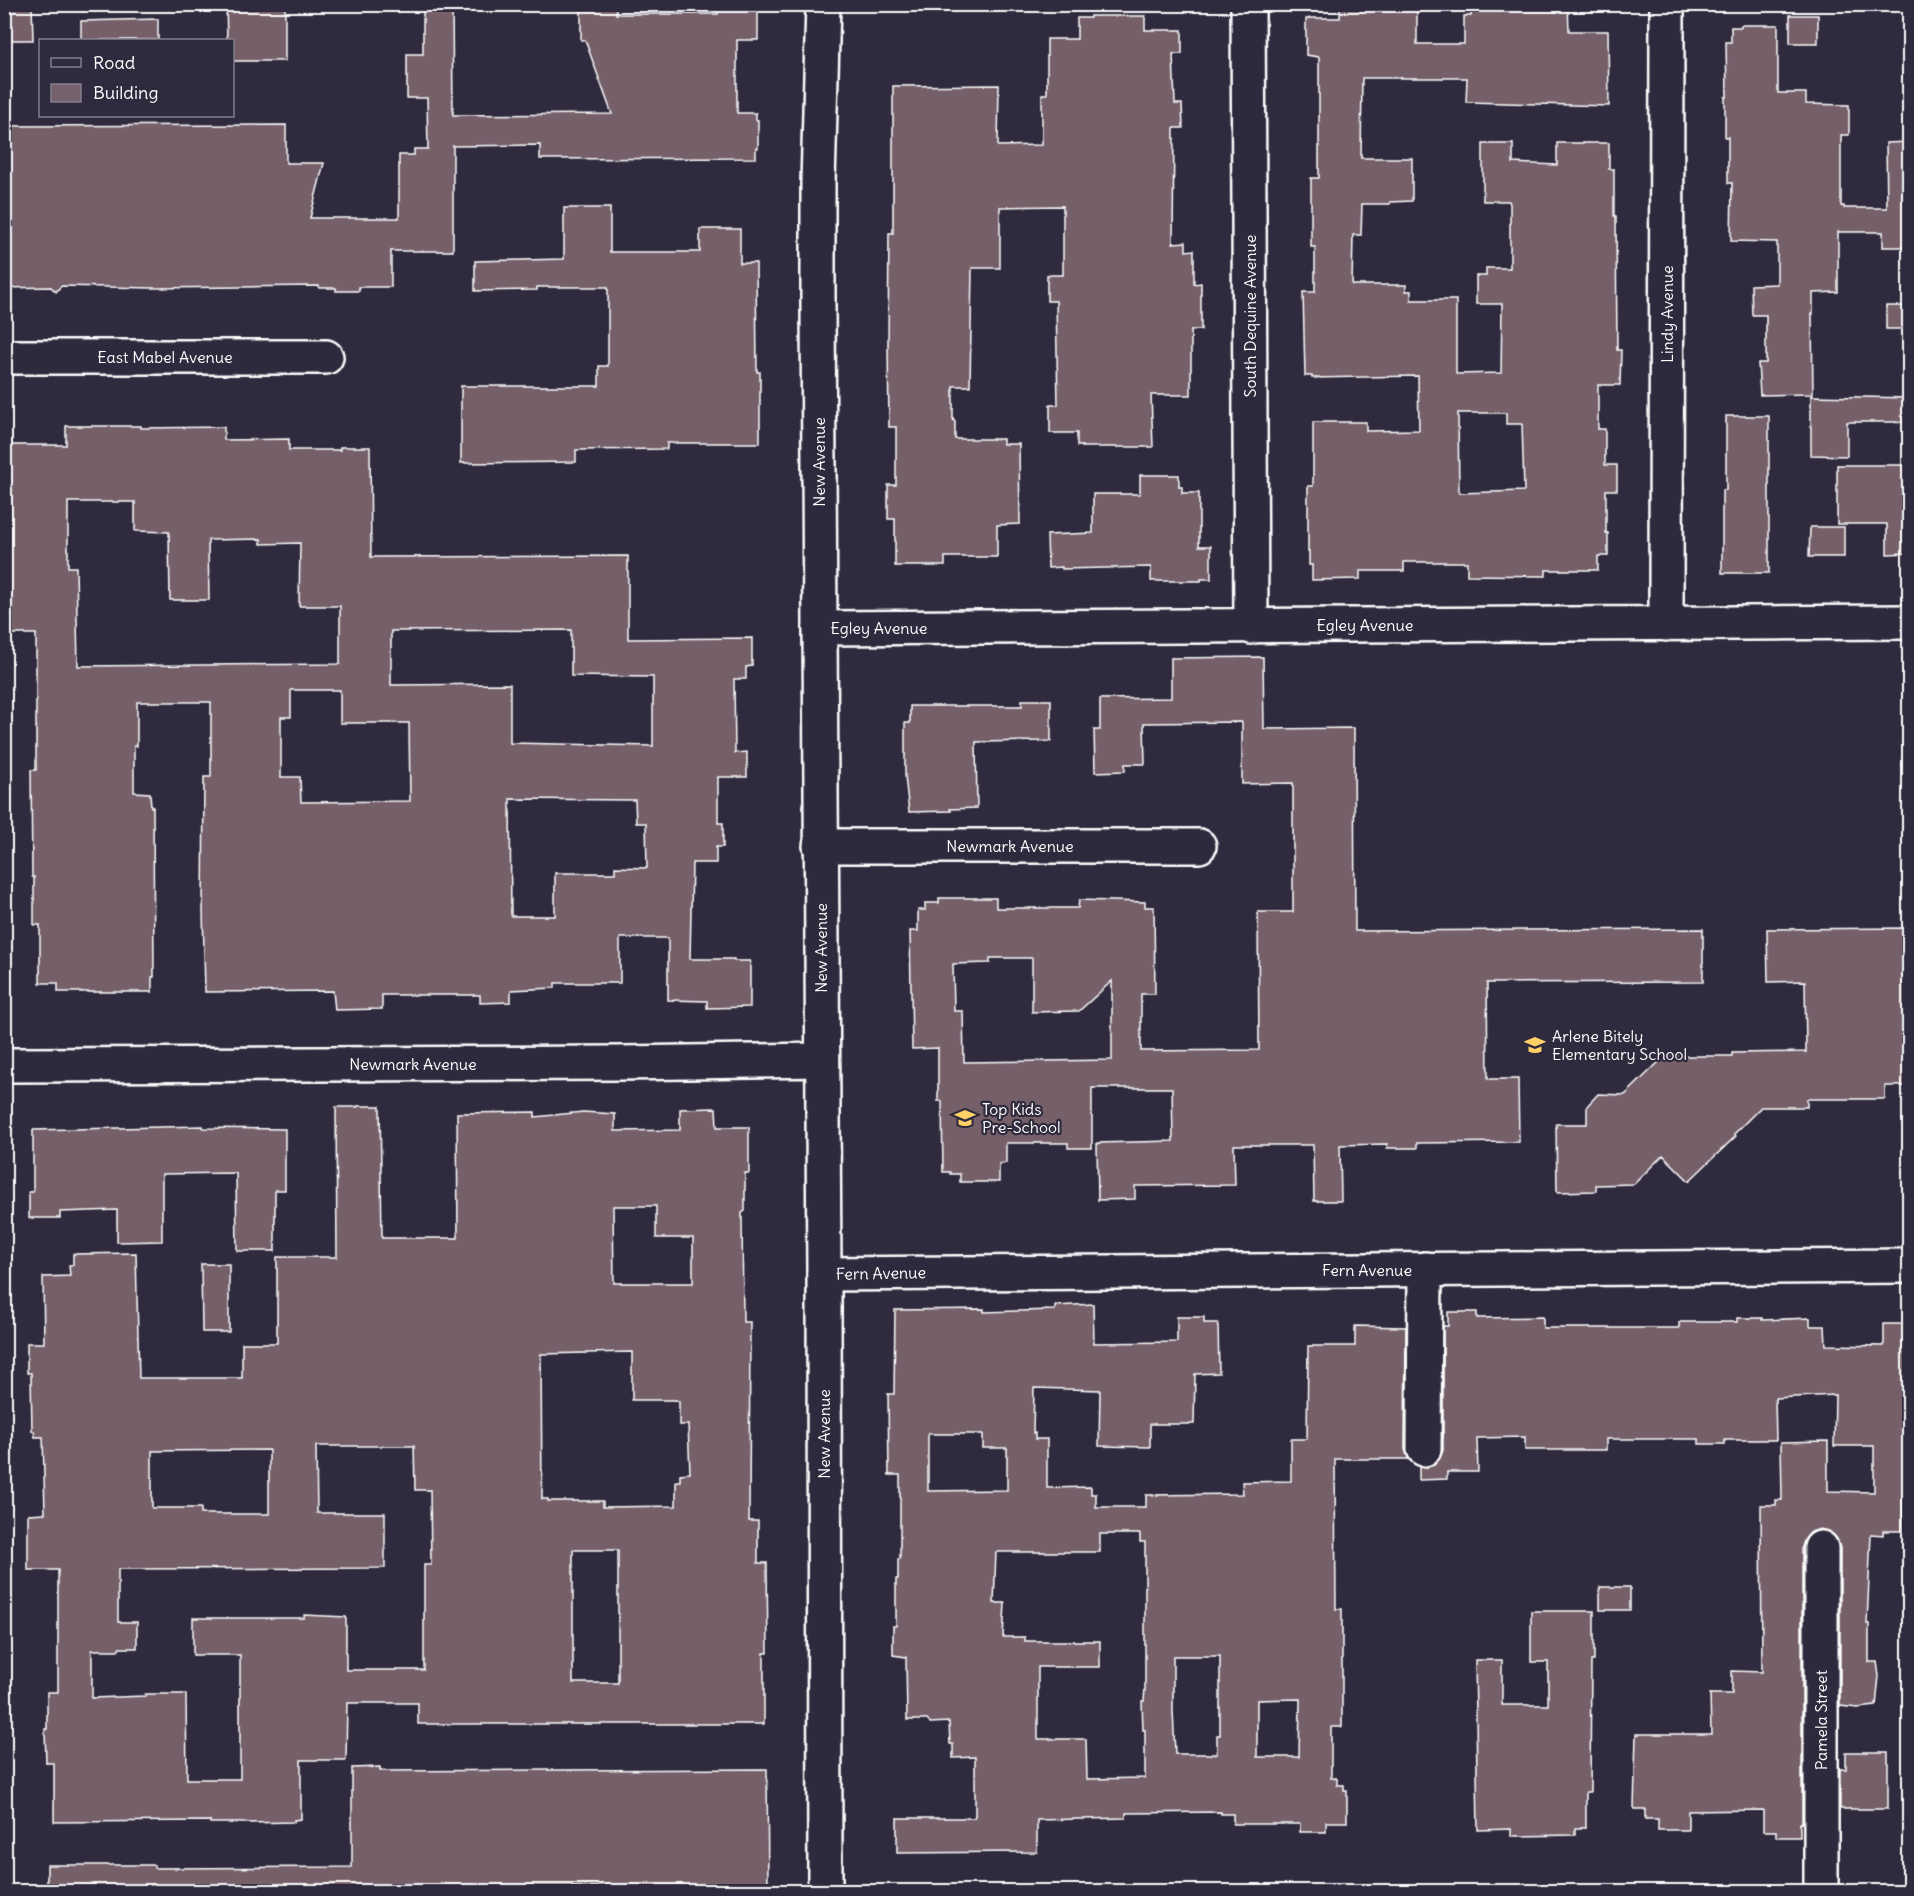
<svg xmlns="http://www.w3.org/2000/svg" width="1914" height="1896" font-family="Delius,sans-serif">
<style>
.building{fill:#75616b;stroke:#fff;stroke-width:1.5;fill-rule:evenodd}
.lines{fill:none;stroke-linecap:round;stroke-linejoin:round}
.street-casing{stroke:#fff;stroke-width:38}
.secondary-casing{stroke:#fff;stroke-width:38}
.street{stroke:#2f2a3d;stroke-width:33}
.secondary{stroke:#2f2a3d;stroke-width:33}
.labels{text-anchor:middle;stroke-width:4.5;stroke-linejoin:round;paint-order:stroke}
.street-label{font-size:16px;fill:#fff;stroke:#2f2a3d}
.poi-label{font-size:16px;fill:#fff;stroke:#2f2a3d;text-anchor:start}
</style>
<rect width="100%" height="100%" fill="#2f2a3d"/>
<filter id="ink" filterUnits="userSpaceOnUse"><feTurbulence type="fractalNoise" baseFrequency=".0167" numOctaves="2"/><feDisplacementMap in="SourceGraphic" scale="12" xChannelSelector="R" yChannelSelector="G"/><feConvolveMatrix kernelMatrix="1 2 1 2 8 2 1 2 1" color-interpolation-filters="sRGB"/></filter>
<g filter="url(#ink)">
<path class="building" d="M 4,4 L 32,4 L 33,40 L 4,40 Z
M 226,4 L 285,4 L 285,61 L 232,61 L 232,40 L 227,40 Z
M 423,4 L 452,4 L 453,115 L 612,114 L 585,40 L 581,40 L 581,4 L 616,4 L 616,14 L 718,14 L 718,4 L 758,4 L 758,40 L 737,40 L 737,113 L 756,113 L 756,120 L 758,120 L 758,148 L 756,148 L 756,158 L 540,159 L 540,145 L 453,146 L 453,251 L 391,251 L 391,287 L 359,287 L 359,291 L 336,291 L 336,288 L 319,288 L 319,286 L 153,288 L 61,286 L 56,292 L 51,287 L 4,288 L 4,243 L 9,243 L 9,160 L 4,160 L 4,126 L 286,125 L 286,163 L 324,163 L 310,218 L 399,218 L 399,155 L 414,155 L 414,149 L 428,149 L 427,98 L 407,98 L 407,54 L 423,54 Z
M 1340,4 L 1417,4 L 1417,44 L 1464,44 L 1464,16 L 1471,16 L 1471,4 L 1568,4 L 1569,31 L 1608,31 L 1609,106 L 1466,102 L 1467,78 L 1362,78 L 1361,158 L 1412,158 L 1412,201 L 1390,202 L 1390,204 L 1362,204 L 1361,235 L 1353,235 L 1352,285 L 1406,285 L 1406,291 L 1411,291 L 1411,300 L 1456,300 L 1456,374 L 1501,373 L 1502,304 L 1476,304 L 1476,276 L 1486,276 L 1486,268 L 1510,268 L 1510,204 L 1509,201 L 1483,201 L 1483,144 L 1513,144 L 1513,163 L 1557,165 L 1557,143 L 1609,143 L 1609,169 L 1614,169 L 1614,216 L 1616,216 L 1617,350 L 1621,350 L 1620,385 L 1598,385 L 1598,429 L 1605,429 L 1605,465 L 1617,465 L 1617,490 L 1606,490 L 1606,533 L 1608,533 L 1608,556 L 1598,556 L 1598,570 L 1546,570 L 1546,576 L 1467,575 L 1467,562 L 1404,562 L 1404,571 L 1360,571 L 1360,579 L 1312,580 L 1312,565 L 1309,565 L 1309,551 L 1308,551 L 1308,486 L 1313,486 L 1313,422 L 1366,422 L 1366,431 L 1419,430 L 1418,376 L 1312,378 L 1312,376 L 1305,376 L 1303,292 L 1315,292 L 1315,247 L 1311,247 L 1311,178 L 1319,178 L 1319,57 L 1306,55 L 1306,19 L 1311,18 L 1340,18 ZM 1458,413 L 1506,413 L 1506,424 L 1522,424 L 1524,491 L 1459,493 Z
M 1790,15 L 1818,15 L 1818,43 L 1790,43 Z
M 1090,16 L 1145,16 L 1145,30 L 1182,30 L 1182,54 L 1173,54 L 1175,104 L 1182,104 L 1183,128 L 1174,128 L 1173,243 L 1186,242 L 1186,251 L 1194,250 L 1194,284 L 1201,283 L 1201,330 L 1191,330 L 1191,395 L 1151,395 L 1153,447 L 1082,447 L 1082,446 L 1077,446 L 1077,433 L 1050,433 L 1050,405 L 1058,405 L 1056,301 L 1047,301 L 1047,275 L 1063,275 L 1063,206 L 1000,207 L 1000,268 L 972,268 L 970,386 L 953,386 L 953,419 L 955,422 L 955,439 L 1003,439 L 1003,444 L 1019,444 L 1020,524 L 997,525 L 997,557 L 945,557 L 945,566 L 895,566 L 895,519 L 888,519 L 888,485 L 896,485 L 896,427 L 889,427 L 888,344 L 889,233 L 893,233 L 893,86 L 999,85 L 998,146 L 1042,145 L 1042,94 L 1047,94 L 1047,39 L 1077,39 L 1077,18 L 1090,18 Z
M 158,19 L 158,40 L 81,40 L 81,21 Z
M 1741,25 L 1778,25 L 1778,93 L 1806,93 L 1806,104 L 1849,105 L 1849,135 L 1841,135 L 1841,206 L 1844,206 L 1844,208 L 1887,208 L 1886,143 L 1910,142 L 1910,247 L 1883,247 L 1883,232 L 1838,232 L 1838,292 L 1813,293 L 1813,314 L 1812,314 L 1813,394 L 1760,395 L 1758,363 L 1766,363 L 1766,315 L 1752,315 L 1751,285 L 1777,284 L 1777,242 L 1731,241 L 1732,183 L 1728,183 L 1728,137 L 1725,137 L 1725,97 L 1727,97 L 1726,42 L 1731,42 L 1731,27 L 1741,27 Z
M 564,208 L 610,208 L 610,252 L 700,252 L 700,229 L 740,229 L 740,263 L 756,263 L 757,372 L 760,372 L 760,443 L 667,443 L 667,449 L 576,450 L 576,462 L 461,463 L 461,386 L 599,386 L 599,366 L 608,366 L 608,287 L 537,287 L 537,290 L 475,291 L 475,261 L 564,259 Z
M 1886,306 L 1910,306 L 1910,329 L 1886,329 Z
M 1811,396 L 1910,398 L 1910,422 L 1847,422 L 1847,456 L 1811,455 Z
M 1726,416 L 1769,416 L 1769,573 L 1722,573 L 1722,490 L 1726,490 Z
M 66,426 L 141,426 L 141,428 L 224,427 L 224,440 L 289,439 L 289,450 L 340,450 L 340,447 L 370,447 L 371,557 L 628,556 L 628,639 L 752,638 L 752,666 L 746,667 L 746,679 L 734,679 L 735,753 L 747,752 L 747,777 L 718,777 L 718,823 L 723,823 L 723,847 L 716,847 L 716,863 L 692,863 L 690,959 L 734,959 L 734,961 L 750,961 L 750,1007 L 707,1008 L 707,1001 L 668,1000 L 668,938 L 620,938 L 620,983 L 555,983 L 555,988 L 511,990 L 511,1002 L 480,1003 L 480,995 L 382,995 L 382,1009 L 335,1010 L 333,991 L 205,992 L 203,910 L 204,777 L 211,777 L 211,702 L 137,702 L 137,746 L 134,746 L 134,792 L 150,793 L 151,807 L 153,807 L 154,977 L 152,977 L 152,992 L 58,992 L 58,983 L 40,983 L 40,925 L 34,925 L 34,877 L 32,877 L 31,770 L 36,770 L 36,634 L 5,634 L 4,445 L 66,445 ZM 68,502 L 135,502 L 135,531 L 169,532 L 170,600 L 209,600 L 208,540 L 261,539 L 261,544 L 300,543 L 299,606 L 340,606 L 340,664 L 78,666 L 76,567 L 68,567 ZM 571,630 L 571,676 L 653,677 L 653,746 L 510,743 L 510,684 L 391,685 L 391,631 ZM 291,690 L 340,690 L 340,723 L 409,723 L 410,801 L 301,802 L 300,777 L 281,777 L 281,717 L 291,717 ZM 510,799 L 635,800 L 636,823 L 646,823 L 647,868 L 615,867 L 615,873 L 555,873 L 555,916 L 511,916 Z
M 1837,465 L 1910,465 L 1910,553 L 1887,554 L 1887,524 L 1837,524 Z
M 1140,475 L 1179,475 L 1179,487 L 1182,487 L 1182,493 L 1199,493 L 1199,546 L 1211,546 L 1211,579 L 1201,579 L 1201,581 L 1151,581 L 1151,567 L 1062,569 L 1062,567 L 1048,568 L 1047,535 L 1093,533 L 1093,494 L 1140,494 Z
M 1810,527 L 1844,527 L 1844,557 L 1809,557 Z
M 1263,657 L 1264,729 L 1354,728 L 1355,931 L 1703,929 L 1703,982 L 1487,983 L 1488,1079 L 1518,1079 L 1519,1142 L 1417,1143 L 1417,1148 L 1387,1148 L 1387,1144 L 1340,1145 L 1341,1201 L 1314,1201 L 1313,1145 L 1234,1145 L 1235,1185 L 1135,1186 L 1135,1199 L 1098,1200 L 1097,1143 L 1173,1141 L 1172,1088 L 1092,1088 L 1092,1148 L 1068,1148 L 1068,1143 L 1006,1143 L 1006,1163 L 999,1164 L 999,1182 L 960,1182 L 960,1174 L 950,1174 L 950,1172 L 943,1172 L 942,1101 L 938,1101 L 938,1048 L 912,1049 L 910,931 L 918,931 L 918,910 L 925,910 L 925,903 L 939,903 L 939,898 L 996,898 L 996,908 L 1078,908 L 1079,900 L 1145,902 L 1145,907 L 1154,907 L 1155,994 L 1141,994 L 1141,1051 L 1259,1050 L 1258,912 L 1293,912 L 1293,783 L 1242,784 L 1242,722 L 1144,723 L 1145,764 L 1125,764 L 1125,771 L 1095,772 L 1094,730 L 1100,730 L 1100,699 L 1171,698 L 1171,658 ZM 990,958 L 1032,958 L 1032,1012 L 1079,1011 L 1112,981 L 1112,1060 L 964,1062 L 963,1011 L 954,1011 L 953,964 L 990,963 Z
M 1022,700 L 1051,700 L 1051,741 L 976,742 L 977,808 L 950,809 L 951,811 L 909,812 L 905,776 L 905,723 L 910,723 L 910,706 L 1022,706 Z
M 1910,928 L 1910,1086 L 1885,1086 L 1885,1099 L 1807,1099 L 1807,1107 L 1761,1107 L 1734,1134 L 1736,1136 L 1689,1181 L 1663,1155 L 1634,1184 L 1596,1185 L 1596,1191 L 1557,1192 L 1556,1124 L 1587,1124 L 1587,1106 L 1598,1094 L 1625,1095 L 1665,1056 L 1732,1056 L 1732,1053 L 1806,1052 L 1805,981 L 1768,982 L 1767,929 Z
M 357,1106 L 380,1106 L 382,1238 L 458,1238 L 457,1113 L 535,1112 L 535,1117 L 583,1112 L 615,1114 L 615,1131 L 680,1130 L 680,1109 L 716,1108 L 717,1127 L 749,1127 L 749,1173 L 745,1173 L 745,1211 L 742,1213 L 743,1321 L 743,1322 L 750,1322 L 749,1521 L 758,1521 L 758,1563 L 767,1563 L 768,1653 L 764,1653 L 764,1724 L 418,1724 L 418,1703 L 347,1703 L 346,1760 L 301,1760 L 301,1819 L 294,1820 L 294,1822 L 247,1823 L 210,1823 L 210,1821 L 54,1822 L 54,1763 L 46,1763 L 45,1729 L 47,1729 L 47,1692 L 58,1692 L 58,1570 L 28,1570 L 28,1514 L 45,1513 L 43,1437 L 35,1437 L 34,1431 L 32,1431 L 31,1373 L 27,1373 L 27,1343 L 44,1343 L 43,1277 L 70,1276 L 69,1265 L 73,1265 L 73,1254 L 136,1253 L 139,1378 L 242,1378 L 242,1343 L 277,1343 L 277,1257 L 337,1257 L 336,1107 L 357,1107 ZM 613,1206 L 656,1206 L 656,1238 L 693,1238 L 693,1283 L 614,1283 ZM 632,1352 L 632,1400 L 676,1400 L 676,1401 L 679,1401 L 679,1425 L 688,1425 L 690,1473 L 680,1474 L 680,1481 L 676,1481 L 676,1506 L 603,1507 L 603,1501 L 548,1501 L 548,1499 L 542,1499 L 541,1354 ZM 316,1446 L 414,1446 L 415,1490 L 430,1490 L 431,1565 L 424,1565 L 424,1670 L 346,1670 L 346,1617 L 304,1615 L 304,1618 L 193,1618 L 193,1655 L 240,1655 L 240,1779 L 187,1779 L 186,1694 L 145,1694 L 145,1696 L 92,1698 L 92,1650 L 119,1650 L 119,1648 L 137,1648 L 137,1622 L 118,1622 L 118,1569 L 385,1568 L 385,1513 L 317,1513 ZM 269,1450 L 269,1514 L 201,1514 L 201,1508 L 152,1508 L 152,1451 ZM 573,1550 L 616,1550 L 618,1551 L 618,1683 L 573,1683 Z
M 203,1126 L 203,1128 L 285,1129 L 285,1190 L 275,1190 L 275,1251 L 237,1251 L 236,1173 L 162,1174 L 162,1241 L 117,1242 L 117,1210 L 60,1212 L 60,1218 L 29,1218 L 29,1192 L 33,1192 L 33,1130 Z
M 201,1264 L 229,1264 L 229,1332 L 202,1332 Z
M 1093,1304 L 1094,1343 L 1177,1342 L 1177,1317 L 1204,1317 L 1204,1323 L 1218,1323 L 1219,1373 L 1195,1374 L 1194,1424 L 1150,1424 L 1150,1447 L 1099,1446 L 1100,1390 L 1034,1388 L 1033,1433 L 1035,1433 L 1035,1439 L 1047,1439 L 1047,1488 L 1091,1487 L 1091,1494 L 1096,1494 L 1096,1507 L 1146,1507 L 1146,1495 L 1243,1494 L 1242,1482 L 1291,1481 L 1291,1439 L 1307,1439 L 1308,1346 L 1355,1346 L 1355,1326 L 1406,1327 L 1405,1449 L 1409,1459 L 1335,1459 L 1336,1609 L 1342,1609 L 1342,1727 L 1331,1727 L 1331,1778 L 1337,1778 L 1337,1785 L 1344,1785 L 1344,1790 L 1347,1790 L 1347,1822 L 1326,1822 L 1326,1832 L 1300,1832 L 1300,1824 L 1233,1824 L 1233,1814 L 1221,1814 L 1221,1812 L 1126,1813 L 1126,1818 L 1037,1820 L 1037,1852 L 897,1853 L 897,1818 L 974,1818 L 975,1815 L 975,1757 L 953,1758 L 953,1744 L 950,1744 L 949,1722 L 930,1723 L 927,1720 L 907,1720 L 906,1657 L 893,1655 L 893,1626 L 896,1626 L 896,1579 L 898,1579 L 898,1559 L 900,1559 L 900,1475 L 889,1475 L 888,1394 L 894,1394 L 895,1310 L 984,1309 L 984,1312 L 1055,1310 L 1055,1306 ZM 928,1434 L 983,1434 L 983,1448 L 1007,1448 L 1007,1490 L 928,1491 ZM 1100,1534 L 1140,1534 L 1140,1542 L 1145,1542 L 1145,1688 L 1144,1701 L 1142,1701 L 1143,1730 L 1145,1730 L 1145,1778 L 1087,1779 L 1086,1739 L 1038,1739 L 1038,1667 L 1100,1667 L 1100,1641 L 1025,1641 L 1025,1637 L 1003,1637 L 1005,1603 L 994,1603 L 996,1552 L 1100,1552 ZM 1173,1656 L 1220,1656 L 1220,1735 L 1217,1735 L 1217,1754 L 1175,1754 L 1173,1710 ZM 1300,1699 L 1299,1757 L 1257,1757 L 1257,1700 Z
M 1448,1312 L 1477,1312 L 1477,1318 L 1543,1317 L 1543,1328 L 1679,1328 L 1679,1322 L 1737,1322 L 1737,1318 L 1762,1318 L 1762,1320 L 1810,1318 L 1810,1326 L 1825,1326 L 1826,1345 L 1884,1346 L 1884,1324 L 1910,1324 L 1910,1474 L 1903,1474 L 1903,1531 L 1883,1531 L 1883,1535 L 1871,1534 L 1867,1624 L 1869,1624 L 1869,1662 L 1877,1662 L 1879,1676 L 1876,1706 L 1858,1708 L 1840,1706 L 1840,1548 L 1837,1539 L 1830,1532 L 1820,1529 L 1811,1532 L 1805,1539 L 1802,1547 L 1802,1823 L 1800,1823 L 1800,1837 L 1776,1837 L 1776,1831 L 1763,1831 L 1763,1810 L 1688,1811 L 1688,1830 L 1658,1830 L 1658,1819 L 1645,1819 L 1645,1809 L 1634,1809 L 1636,1734 L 1711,1734 L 1710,1694 L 1732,1694 L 1732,1671 L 1762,1672 L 1761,1505 L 1776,1505 L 1776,1500 L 1782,1500 L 1781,1442 L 1828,1441 L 1828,1491 L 1874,1492 L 1874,1446 L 1834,1446 L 1835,1395 L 1775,1398 L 1776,1440 L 1725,1440 L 1725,1444 L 1699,1444 L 1699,1439 L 1606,1439 L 1606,1450 L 1525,1450 L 1525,1437 L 1477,1438 L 1478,1472 L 1447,1472 L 1447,1479 L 1419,1480 L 1419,1467 L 1424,1468 L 1434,1465 L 1440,1458 L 1443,1450 L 1443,1326 L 1448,1326 Z
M 1600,1587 L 1630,1587 L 1630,1610 L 1600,1610 Z
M 1531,1611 L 1594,1611 L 1594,1661 L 1591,1661 L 1590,1792 L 1586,1792 L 1586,1828 L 1575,1828 L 1575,1835 L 1511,1836 L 1511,1829 L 1478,1830 L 1475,1660 L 1502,1660 L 1502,1705 L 1548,1705 L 1548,1662 L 1531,1662 Z
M 1846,1752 L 1888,1752 L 1888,1809 L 1840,1809 L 1840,1769 L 1846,1769 Z
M 380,1767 L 380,1771 L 767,1769 L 768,1886 L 372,1888 L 372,1892 L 47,1892 L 47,1865 L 154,1865 L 154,1868 L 352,1867 L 352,1768 Z"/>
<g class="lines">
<g class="street-casing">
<path id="street" d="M 1248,4 L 1251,627
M 4,357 L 326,357
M 1666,624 L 1667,4
M 820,628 L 1910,622
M 820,846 L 1199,846
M 824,1274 L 1910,1266
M 1424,1449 L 1425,1269
M 1821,1548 L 1821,1892"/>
</g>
<g class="secondary-casing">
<path id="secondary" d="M 823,4 L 818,183 L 818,306 L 824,1274 L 825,1892
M 4,1065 L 620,1063 L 822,1060"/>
</g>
<use href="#street" class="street"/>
<use href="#secondary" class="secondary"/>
</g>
</g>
<defs>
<g id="school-bare" transform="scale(1.62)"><path d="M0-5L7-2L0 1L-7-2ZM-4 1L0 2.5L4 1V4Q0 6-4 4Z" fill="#ffd166" stroke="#2f2a3d" stroke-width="2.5" paint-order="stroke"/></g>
</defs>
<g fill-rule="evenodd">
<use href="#school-bare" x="1535" y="1045"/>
<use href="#school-bare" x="965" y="1118"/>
</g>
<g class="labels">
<g class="street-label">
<text transform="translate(1667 314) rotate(-90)" y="6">Lindy Avenue</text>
<text transform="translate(1250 316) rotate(-90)" y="6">South Dequine Avenue</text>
<text x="165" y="363">East Mabel Avenue</text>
<text transform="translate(819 462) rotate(-90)" y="6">New Avenue</text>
<text x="1365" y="631">Egley Avenue</text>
<text x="879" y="634">Egley Avenue</text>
<text x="1010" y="852">Newmark Avenue</text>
<text transform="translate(821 948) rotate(-90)" y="6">New Avenue</text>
<text x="413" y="1070">Newmark Avenue</text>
<text x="1367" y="1276">Fern Avenue</text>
<text transform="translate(881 1273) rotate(-1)" y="6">Fern Avenue</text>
<text transform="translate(824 1434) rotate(-90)" y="6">New Avenue</text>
<text transform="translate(1821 1720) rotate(-90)" y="6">Pamela Street</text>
</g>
<g class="poi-label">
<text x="1552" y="1042">Arlene Bitely<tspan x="1552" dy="18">Elementary School</tspan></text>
<text x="982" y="1115">Top Kids<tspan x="982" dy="18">Pre-School</tspan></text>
</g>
</g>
<rect width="1914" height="1896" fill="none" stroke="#2f2a3d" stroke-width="24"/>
<rect x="12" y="12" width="1890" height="1872" fill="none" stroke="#fff" stroke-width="2" filter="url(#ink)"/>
<rect x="39" y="39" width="195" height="78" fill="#2f2a3d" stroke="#827f8b" stroke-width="1.5"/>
<rect x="51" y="58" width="30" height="9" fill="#2f2a3d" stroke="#827f8b" stroke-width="1.5"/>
<text x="93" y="69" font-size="18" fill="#ffffff">Road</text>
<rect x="51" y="84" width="30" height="18" fill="#75616b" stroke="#827f8b" stroke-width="1.5"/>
<text x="93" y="99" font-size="18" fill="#ffffff">Building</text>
</svg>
